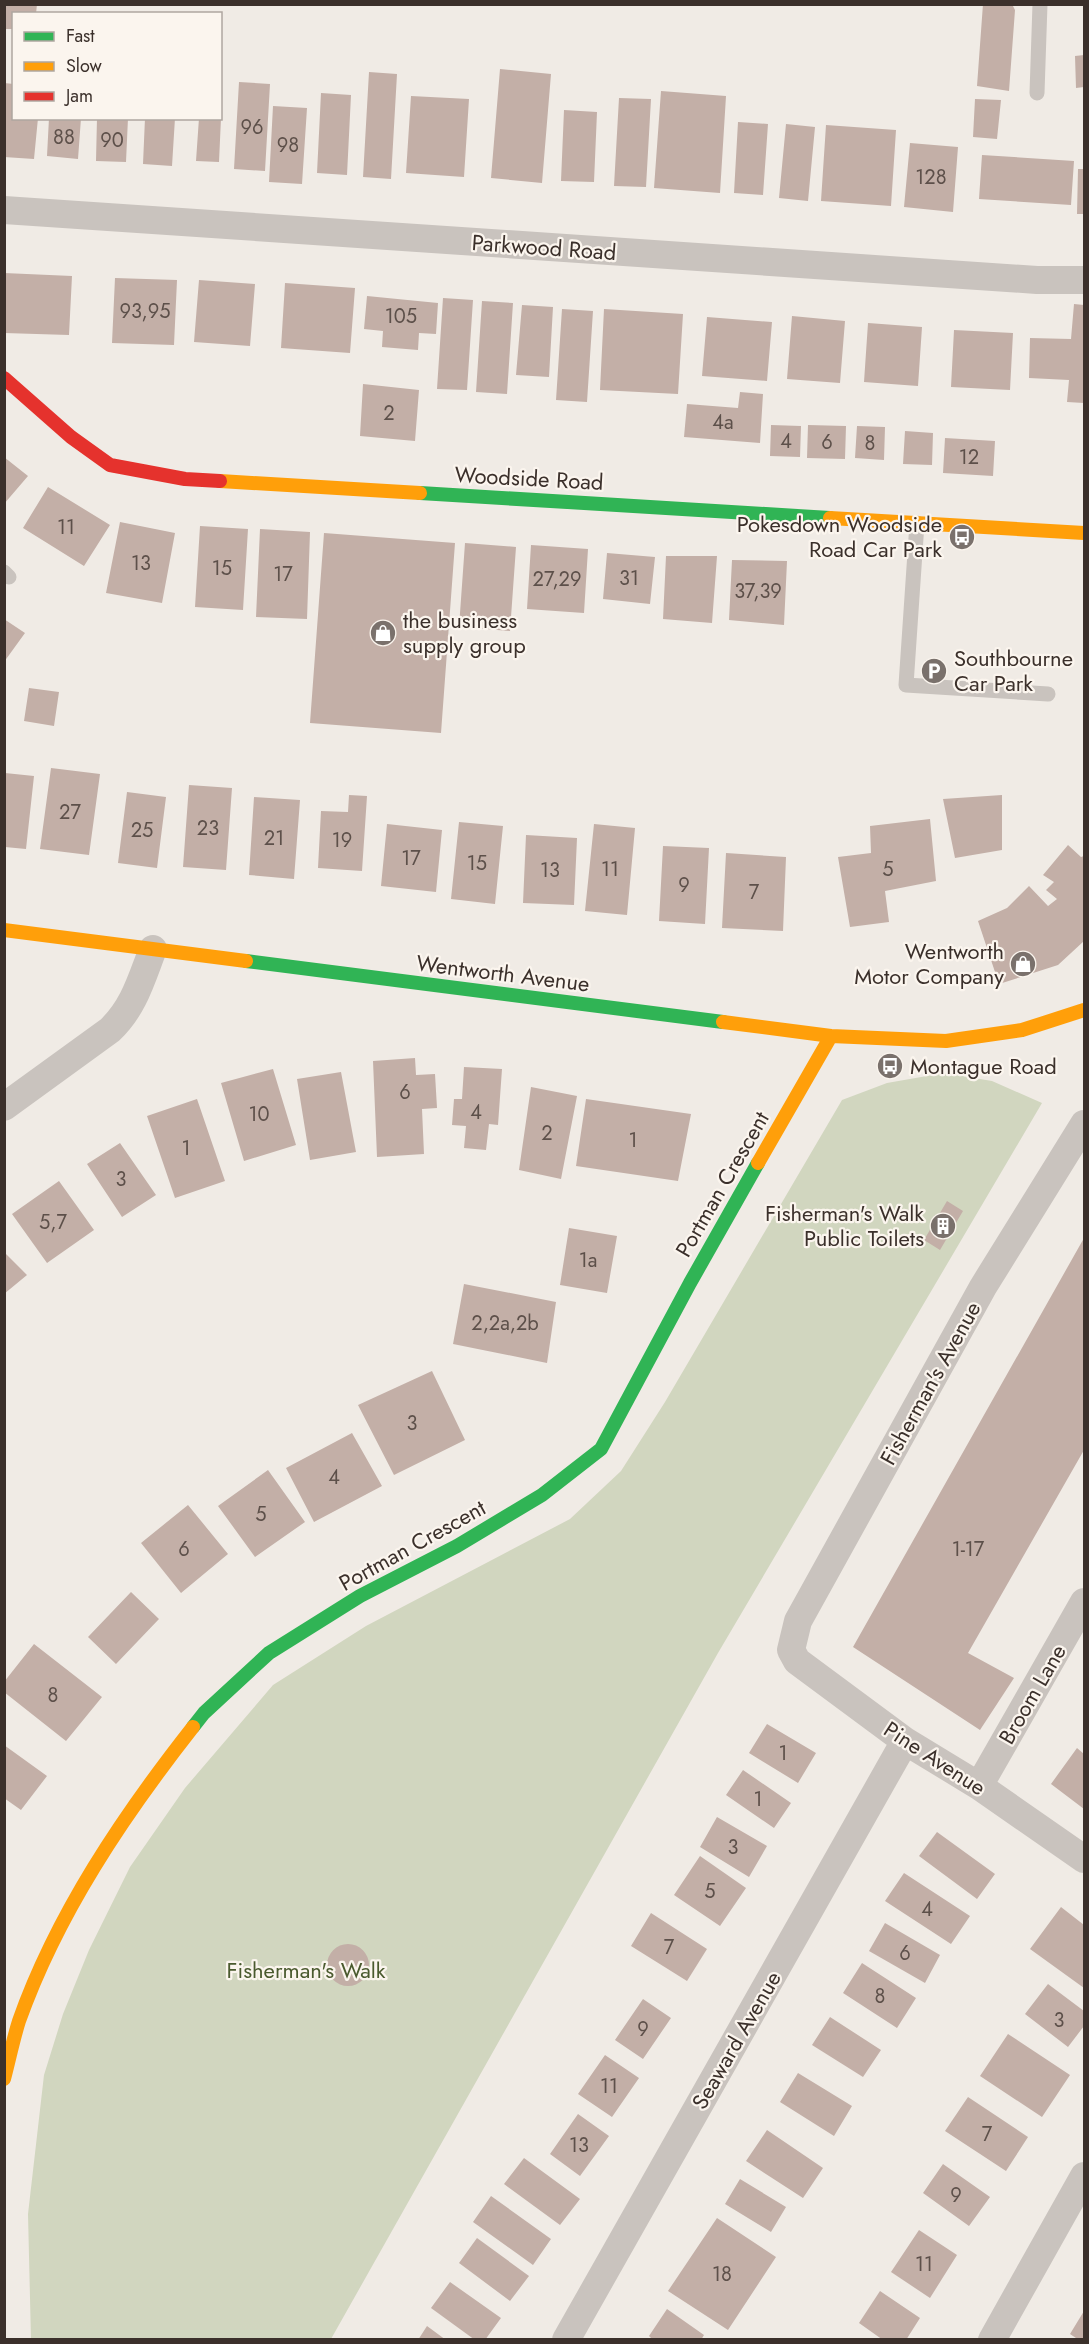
<svg xmlns="http://www.w3.org/2000/svg" width="1089" height="2344" font-family="Jost,sans-serif">
<style>
.green{fill:#d1d6bf}
.building{fill:#c3afa7}
.lines{fill:none;stroke-linecap:round;stroke-linejoin:round}
.lane{stroke:#c9c3be;stroke-width:15}
.street{stroke:#c9c3be;stroke-width:28}
.fast{stroke:#30b455;stroke-width:14}
.slow{stroke:#ff9f0a;stroke-width:14}
.jam{stroke:#e5322d;stroke-width:14}
.labels{text-anchor:middle;stroke-width:4.5;stroke-linejoin:round;paint-order:stroke}
.number-label{font-size:20px;fill:#5d504a}
.street-label{font-size:22px;fill:#3b302b;stroke:#fbf5ee}
.poi-label{font-size:22px;fill:#3b302b;stroke:#fbf5ee;text-anchor:end}
.park-label{font-size:22px;fill:#4a5a2e;stroke:#fbf5ee}
</style>
<rect width="100%" height="100%" fill="#f0ebe5"/>
<path class="green" d="M 944,1073 L 992,1081 L 1042,1103 L 718,1653 L 331,2339 L 31,2340 L 28,2214 L 44,2075 L 63,2014 L 89,1950 L 130,1867 L 185,1788 L 273,1685 L 366,1626 L 570,1519 L 621,1471 L 665,1402 L 842,1100 L 887,1083 Z"/>
<path class="building" d="M 4,4 L 37,4 L 36,14 L 14,14 L 14,29 L 4,29 Z
M 983,4 L 1012,4 L 1015,10 L 1009,91 L 977,86 Z
M 1084,55 L 1084,87 L 1076,88 L 1075,56 Z
M 500,69 L 551,74 L 542,183 L 491,178 Z
M 369,72 L 397,74 L 391,179 L 363,177 Z
M 239,82 L 270,84 L 265,171 L 234,169 Z
M 4,83 L 14,84 L 14,118 L 38,118 L 34,159 L 4,157 Z
M 661,91 L 726,96 L 720,193 L 654,188 Z
M 321,93 L 351,95 L 347,175 L 317,173 Z
M 411,96 L 469,99 L 464,177 L 406,173 Z
M 619,98 L 651,99 L 646,187 L 614,186 Z
M 975,99 L 1001,100 L 997,139 L 973,137 Z
M 273,106 L 307,108 L 302,184 L 269,182 Z
M 564,110 L 597,112 L 594,182 L 561,181 Z
M 49,118 L 81,118 L 78,159 L 47,156 Z
M 97,118 L 128,118 L 126,162 L 96,161 Z
M 145,118 L 175,118 L 172,166 L 143,164 Z
M 199,118 L 221,118 L 219,162 L 196,161 Z
M 738,122 L 768,124 L 763,195 L 734,193 Z
M 786,124 L 815,127 L 808,201 L 779,198 Z
M 826,125 L 896,130 L 891,206 L 821,201 Z
M 910,143 L 958,147 L 953,212 L 904,207 Z
M 982,155 L 1074,161 L 1071,205 L 979,199 Z
M 1078,169 L 1084,169 L 1084,214 L 1077,214 Z
M 4,273 L 72,276 L 69,335 L 4,333 Z
M 115,278 L 177,280 L 174,345 L 112,343 Z
M 199,280 L 255,284 L 250,346 L 194,342 Z
M 285,283 L 355,288 L 350,353 L 281,348 Z
M 367,296 L 438,303 L 436,334 L 419,333 L 418,350 L 382,347 L 383,331 L 364,329 Z
M 443,298 L 473,300 L 467,390 L 437,389 Z
M 482,301 L 513,303 L 507,394 L 476,392 Z
M 1074,304 L 1084,305 L 1084,403 L 1067,402 L 1069,380 L 1029,378 L 1030,338 L 1071,339 Z
M 522,305 L 553,307 L 549,377 L 516,375 Z
M 562,309 L 593,311 L 587,402 L 556,400 Z
M 604,309 L 683,314 L 678,394 L 600,390 Z
M 792,316 L 845,321 L 840,383 L 787,379 Z
M 707,317 L 772,322 L 767,381 L 702,376 Z
M 868,323 L 922,327 L 918,386 L 864,382 Z
M 954,330 L 1013,333 L 1010,390 L 951,387 Z
M 363,384 L 419,390 L 415,441 L 360,436 Z
M 740,392 L 763,394 L 760,443 L 684,437 L 687,404 L 738,408 Z
M 771,425 L 801,426 L 800,457 L 770,456 Z
M 808,425 L 846,426 L 845,459 L 807,458 Z
M 857,426 L 885,427 L 884,460 L 855,458 Z
M 905,431 L 933,433 L 932,465 L 903,464 Z
M 945,438 L 995,441 L 993,476 L 943,473 Z
M 4,457 L 28,476 L 4,504 Z
M 48,487 L 110,525 L 84,566 L 23,528 Z
M 120,522 L 175,533 L 162,603 L 106,593 Z
M 200,526 L 248,529 L 243,610 L 195,607 Z
M 260,529 L 310,532 L 307,619 L 256,617 Z
M 324,533 L 455,543 L 441,733 L 310,723 Z
M 465,543 L 516,547 L 510,631 L 459,627 Z
M 531,545 L 588,549 L 584,613 L 527,609 Z
M 607,553 L 655,557 L 650,604 L 603,599 Z
M 666,556 L 717,556 L 712,623 L 663,619 Z
M 732,560 L 787,561 L 784,625 L 729,620 Z
M 4,619 L 25,633 L 4,662 Z
M 29,688 L 59,692 L 54,726 L 24,721 Z
M 51,768 L 100,774 L 89,855 L 40,849 Z
M 5,773 L 34,776 L 26,849 L 5,847 Z
M 189,785 L 232,788 L 226,870 L 183,867 Z
M 127,792 L 166,797 L 157,868 L 118,863 Z
M 349,795 L 367,796 L 362,871 L 318,868 L 321,811 L 348,812 Z
M 1002,795 L 1002,850 L 955,858 L 943,799 Z
M 254,797 L 300,800 L 294,879 L 249,875 Z
M 930,819 L 936,881 L 885,891 L 889,922 L 850,927 L 838,857 L 871,853 L 870,826 Z
M 459,822 L 503,826 L 495,904 L 451,899 Z
M 387,824 L 442,830 L 436,892 L 381,886 Z
M 594,824 L 635,828 L 627,915 L 585,911 Z
M 526,835 L 577,838 L 574,905 L 523,903 Z
M 1068,845 L 1081,857 L 1084,856 L 1084,941 L 1058,965 L 999,984 L 978,921 L 1007,908 L 1029,886 L 1048,906 L 1057,899 L 1046,890 L 1054,882 L 1043,875 Z
M 663,846 L 709,848 L 705,924 L 659,921 Z
M 726,853 L 786,857 L 783,931 L 722,928 Z
M 415,1058 L 416,1075 L 435,1074 L 437,1108 L 422,1109 L 424,1154 L 377,1157 L 373,1061 Z
M 464,1067 L 502,1069 L 498,1125 L 489,1124 L 486,1150 L 464,1148 L 466,1126 L 452,1125 L 454,1099 L 462,1099 Z
M 273,1069 L 296,1145 L 244,1161 L 221,1083 Z
M 341,1072 L 356,1152 L 310,1160 L 297,1079 Z
M 531,1087 L 577,1096 L 561,1179 L 519,1170 Z
M 197,1099 L 225,1181 L 175,1198 L 147,1116 Z
M 586,1099 L 691,1114 L 678,1181 L 576,1166 Z
M 120,1143 L 156,1195 L 122,1217 L 87,1164 Z
M 59,1181 L 94,1230 L 47,1263 L 12,1214 Z
M 947,1201 L 963,1211 L 940,1250 L 924,1240 Z
M 569,1228 L 617,1236 L 607,1293 L 560,1285 Z
M 1084,1238 L 1084,1450 L 968,1653 L 1014,1678 L 980,1730 L 853,1647 Z
M 4,1252 L 27,1275 L 4,1294 Z
M 464,1284 L 556,1302 L 547,1363 L 453,1344 Z
M 432,1371 L 465,1440 L 394,1475 L 358,1405 Z
M 352,1433 L 382,1486 L 314,1522 L 286,1468 Z
M 268,1470 L 305,1522 L 255,1557 L 218,1506 Z
M 188,1505 L 228,1554 L 181,1593 L 141,1543 Z
M 131,1592 L 159,1619 L 116,1664 L 88,1637 Z
M 34,1644 L 102,1697 L 66,1741 L 4,1692 L 4,1682 Z
M 767,1724 L 816,1753 L 798,1783 L 749,1753 Z
M 4,1745 L 47,1776 L 21,1810 L 4,1798 Z
M 1077,1748 L 1084,1754 L 1084,1809 L 1051,1784 Z
M 743,1770 L 791,1803 L 774,1828 L 726,1795 Z
M 717,1817 L 767,1846 L 749,1877 L 700,1847 Z
M 937,1832 L 995,1874 L 977,1899 L 919,1856 Z
M 700,1856 L 746,1888 L 720,1926 L 674,1895 Z
M 904,1873 L 970,1916 L 951,1944 L 885,1901 Z
M 1061,1907 L 1084,1925 L 1084,1988 L 1030,1949 Z
M 651,1913 L 707,1949 L 687,1981 L 631,1946 Z
M 885,1923 L 940,1955 L 925,1983 L 869,1951 Z
M327 1965a21 21 0 1 1 42 0a21 21 0 1 1-42 0Z
M 862,1963 L 916,1998 L 897,2028 L 843,1993 Z
M 1048,1984 L 1084,2011 L 1084,2026 L 1068,2047 L 1025,2014 Z
M 643,1999 L 671,2018 L 643,2059 L 615,2040 Z
M 830,2017 L 881,2050 L 863,2077 L 812,2045 Z
M 1008,2034 L 1070,2075 L 1042,2117 L 980,2076 Z
M 605,2055 L 639,2078 L 612,2117 L 578,2094 Z
M 798,2073 L 852,2106 L 834,2136 L 780,2102 Z
M 968,2097 L 1028,2137 L 1006,2171 L 945,2131 Z
M 578,2114 L 609,2136 L 580,2176 L 550,2154 Z
M 767,2130 L 823,2168 L 803,2198 L 746,2161 Z
M 524,2158 L 580,2199 L 560,2225 L 504,2184 Z
M 943,2164 L 990,2197 L 969,2226 L 923,2193 Z
M 740,2179 L 786,2207 L 771,2232 L 725,2204 Z
M 491,2196 L 551,2239 L 533,2265 L 473,2222 Z
M 717,2218 L 776,2257 L 728,2330 L 668,2291 Z
M 919,2230 L 957,2255 L 930,2298 L 891,2272 Z
M 477,2238 L 529,2276 L 510,2301 L 459,2263 Z
M 450,2282 L 501,2318 L 485,2340 L 475,2340 L 431,2308 Z
M 880,2291 L 920,2318 L 906,2340 L 883,2340 L 859,2323 Z
M 667,2309 L 704,2335 L 701,2340 L 653,2340 L 649,2336 Z
M 1084,2311 L 1084,2340 L 1079,2340 L 1070,2334 Z
M 427,2326 L 446,2340 L 418,2340 Z"/>
<g class="lines">
<path class="lane" d="M 1037,93 L 1040,4
M 917,523 L 906,685 L 1048,694
M 4,572 L 9,577"/>
<path class="street" d="M 4,210 L 1037,280 L 1084,280
M 4,1107 L 110,1030 C 134,1007 141,980 153,949
M 1084,1124 L 983,1287 L 798,1621 L 791,1650 L 797,1661 L 905,1741 L 979,1786 L 1084,1859
M 979,1786 L 1084,1602
M 566,2340 L 905,1741
M 992,2340 L 1084,2176"/>
<path class="fast" d="M 420,493 L 830,518
M 246,961 L 723,1022
M 193,1727 L 204,1713 L 269,1653 L 360,1596 L 457,1546 L 542,1495 L 601,1449 L 690,1283 L 758,1163"/>
<path class="slow" d="M 220,481 L 420,493
M 830,518 L 1084,533
M 4,930 L 246,961
M 723,1022 L 831,1036 L 946,1041 L 1022,1030 L 1084,1010
M 758,1163 L 831,1036
M 4,2079 C 9,2060 13,2040 19,2021 C 57,1914 123,1816 193,1727"/>
<path class="jam" d="M 4,378 L 71,437 L 110,465 L 185,479 L 220,481"/>
</g>
<defs>
<g id="bus-disc" transform="scale(1.35)"><circle r="9.5" fill="#7a716c" stroke="#fbf5ee"/><path d="M-5-6H5V4H4V6H2V4H-2V6H-4V4H-5ZM-3.5-4V0h7V-4ZM-3.5 1.2v1.5H-2V1.2ZM2 1.2v1.5H3.5V1.2Z" fill="#fff"/></g>
<g id="shop-disc" transform="scale(1.35)"><circle r="9.5" fill="#7a716c" stroke="#fbf5ee"/><path d="M-5-2.5h2.3a2.7 3.5 0 0 1 5.4 0H5L5.5 6h-11ZM-1.5-2.5h3a1.5 2.3 0 0 0-3 0Z" fill="#fff"/></g>
<g id="parking-disc" transform="scale(1.35)"><circle r="9.5" fill="#7a716c" stroke="#fbf5ee"/><path d="M-3.5-5.5H1a3.5 3.5 0 0 1 0 7H-1V5.5H-3.5ZM-1-3.4V-.6H.8a1.4 1.4 0 0 0 0-2.8Z" fill="#fff"/></g>
<g id="building-disc" transform="scale(1.35)"><circle r="9.5" fill="#7a716c" stroke="#fbf5ee"/><path d="M-4-6H4V6H1V3H-1V6H-4ZM-2.5-4.3h1.7v1.8h-1.7ZM.8-4.3h1.7v1.8H.8ZM-2.5-1h1.7V.8h-1.7ZM.8-1h1.7V.8H.8Z" fill="#fff"/></g>
</defs>
<g fill-rule="evenodd">
<use href="#bus-disc" x="962" y="537"/>
<use href="#shop-disc" x="383" y="633"/>
<use href="#parking-disc" x="934" y="671"/>
<use href="#shop-disc" x="1023" y="964"/>
<use href="#bus-disc" x="890" y="1066"/>
<use href="#building-disc" x="943" y="1226"/>
</g>
<g class="labels">
<g class="number-label">
<text x="252" y="134">96</text>
<text x="64" y="144">88</text>
<text x="112" y="147">90</text>
<text x="288" y="152">98</text>
<text x="931" y="184">128</text>
<text x="145" y="318">93,95</text>
<text x="401" y="323">105</text>
<text x="389" y="420">2</text>
<text x="723" y="429">4a</text>
<text x="786" y="448">4</text>
<text x="827" y="449">6</text>
<text x="870" y="450">8</text>
<text x="969" y="464">12</text>
<text x="66" y="534">11</text>
<text x="141" y="570">13</text>
<text x="222" y="575">15</text>
<text x="283" y="581">17</text>
<text x="629" y="585">31</text>
<text x="557" y="586">27,29</text>
<text x="758" y="598">37,39</text>
<text x="70" y="819">27</text>
<text x="208" y="835">23</text>
<text x="142" y="837">25</text>
<text x="274" y="845">21</text>
<text x="342" y="847">19</text>
<text x="411" y="865">17</text>
<text x="477" y="870">15</text>
<text x="610" y="876">11</text>
<text x="888" y="876">5</text>
<text x="550" y="877">13</text>
<text x="684" y="892">9</text>
<text x="754" y="899">7</text>
<text x="405" y="1099">6</text>
<text x="476" y="1119">4</text>
<text x="259" y="1121">10</text>
<text x="547" y="1140">2</text>
<text x="633" y="1147">1</text>
<text x="186" y="1155">1</text>
<text x="121" y="1186">3</text>
<text x="53" y="1229">5,7</text>
<text x="588" y="1267">1a</text>
<text x="505" y="1330">2,2a,2b</text>
<text x="412" y="1430">3</text>
<text x="334" y="1484">4</text>
<text x="261" y="1521">5</text>
<text x="184" y="1556">6</text>
<text x="968" y="1556">1-17</text>
<text x="53" y="1702">8</text>
<text x="783" y="1760">1</text>
<text x="758" y="1806">1</text>
<text x="733" y="1854">3</text>
<text x="710" y="1898">5</text>
<text x="927" y="1916">4</text>
<text x="669" y="1954">7</text>
<text x="905" y="1960">6</text>
<text x="880" y="2003">8</text>
<text x="1059" y="2027">3</text>
<text x="643" y="2036">9</text>
<text x="609" y="2093">11</text>
<text x="987" y="2141">7</text>
<text x="579" y="2152">13</text>
<text x="956" y="2202">9</text>
<text x="924" y="2271">11</text>
<text x="722" y="2281">18</text>
</g>
<g class="street-label">
<text transform="translate(544 247) rotate(4)" y="8">Parkwood Road</text>
<text transform="translate(529 478) rotate(3)" y="8">Woodside Road</text>
<text transform="translate(503 973) rotate(7)" y="8">Wentworth Avenue</text>
<text transform="translate(722 1184) rotate(-60)" y="8">Portman Crescent</text>
<text transform="translate(930 1383) rotate(-61)" y="8">Fisherman's Avenue</text>
<text transform="translate(412 1545) rotate(-29)" y="8">Portman Crescent</text>
<text transform="translate(1032 1694) rotate(-60)" y="8">Broom Lane</text>
<text transform="translate(935 1758) rotate(33)" y="8">Pine Avenue</text>
<text transform="translate(736 2040) rotate(-60)" y="8">Seaward Avenue</text>
</g>
<g class="poi-label">
<text x="942" y="532">Pokesdown Woodside<tspan x="942" dy="25">Road Car Park</tspan></text>
<text x="403" y="628" text-anchor="start">the business<tspan x="403" dy="25">supply group</tspan></text>
<text x="954" y="666" text-anchor="start">Southbourne<tspan x="954" dy="25">Car Park</tspan></text>
<text x="1004" y="959">Wentworth<tspan x="1004" dy="25">Motor Company</tspan></text>
<text x="910" y="1074" text-anchor="start">Montague Road</text>
<text x="924" y="1221">Fisherman's Walk<tspan x="924" dy="25">Public Toilets</tspan></text>
</g>
<g class="park-label">
<text x="306" y="1978">Fisherman's Walk</text>
</g>
</g>
<rect width="1089" height="2344" fill="none" stroke="#3b302b" stroke-width="12"/>
<rect x="12" y="12" width="210" height="108" fill="#fbf5ee" stroke="#aea6a0" stroke-width="1.5"/>
<rect x="24" y="32" width="30" height="9" fill="#30b455" stroke="#aea6a0" stroke-width="1.5"/>
<text x="66" y="42" font-size="18" fill="#3b302b">Fast</text>
<rect x="24" y="62" width="30" height="9" fill="#ff9f0a" stroke="#aea6a0" stroke-width="1.5"/>
<text x="66" y="72" font-size="18" fill="#3b302b">Slow</text>
<rect x="24" y="92" width="30" height="9" fill="#e5322d" stroke="#aea6a0" stroke-width="1.5"/>
<text x="66" y="102" font-size="18" fill="#3b302b">Jam</text>
</svg>
